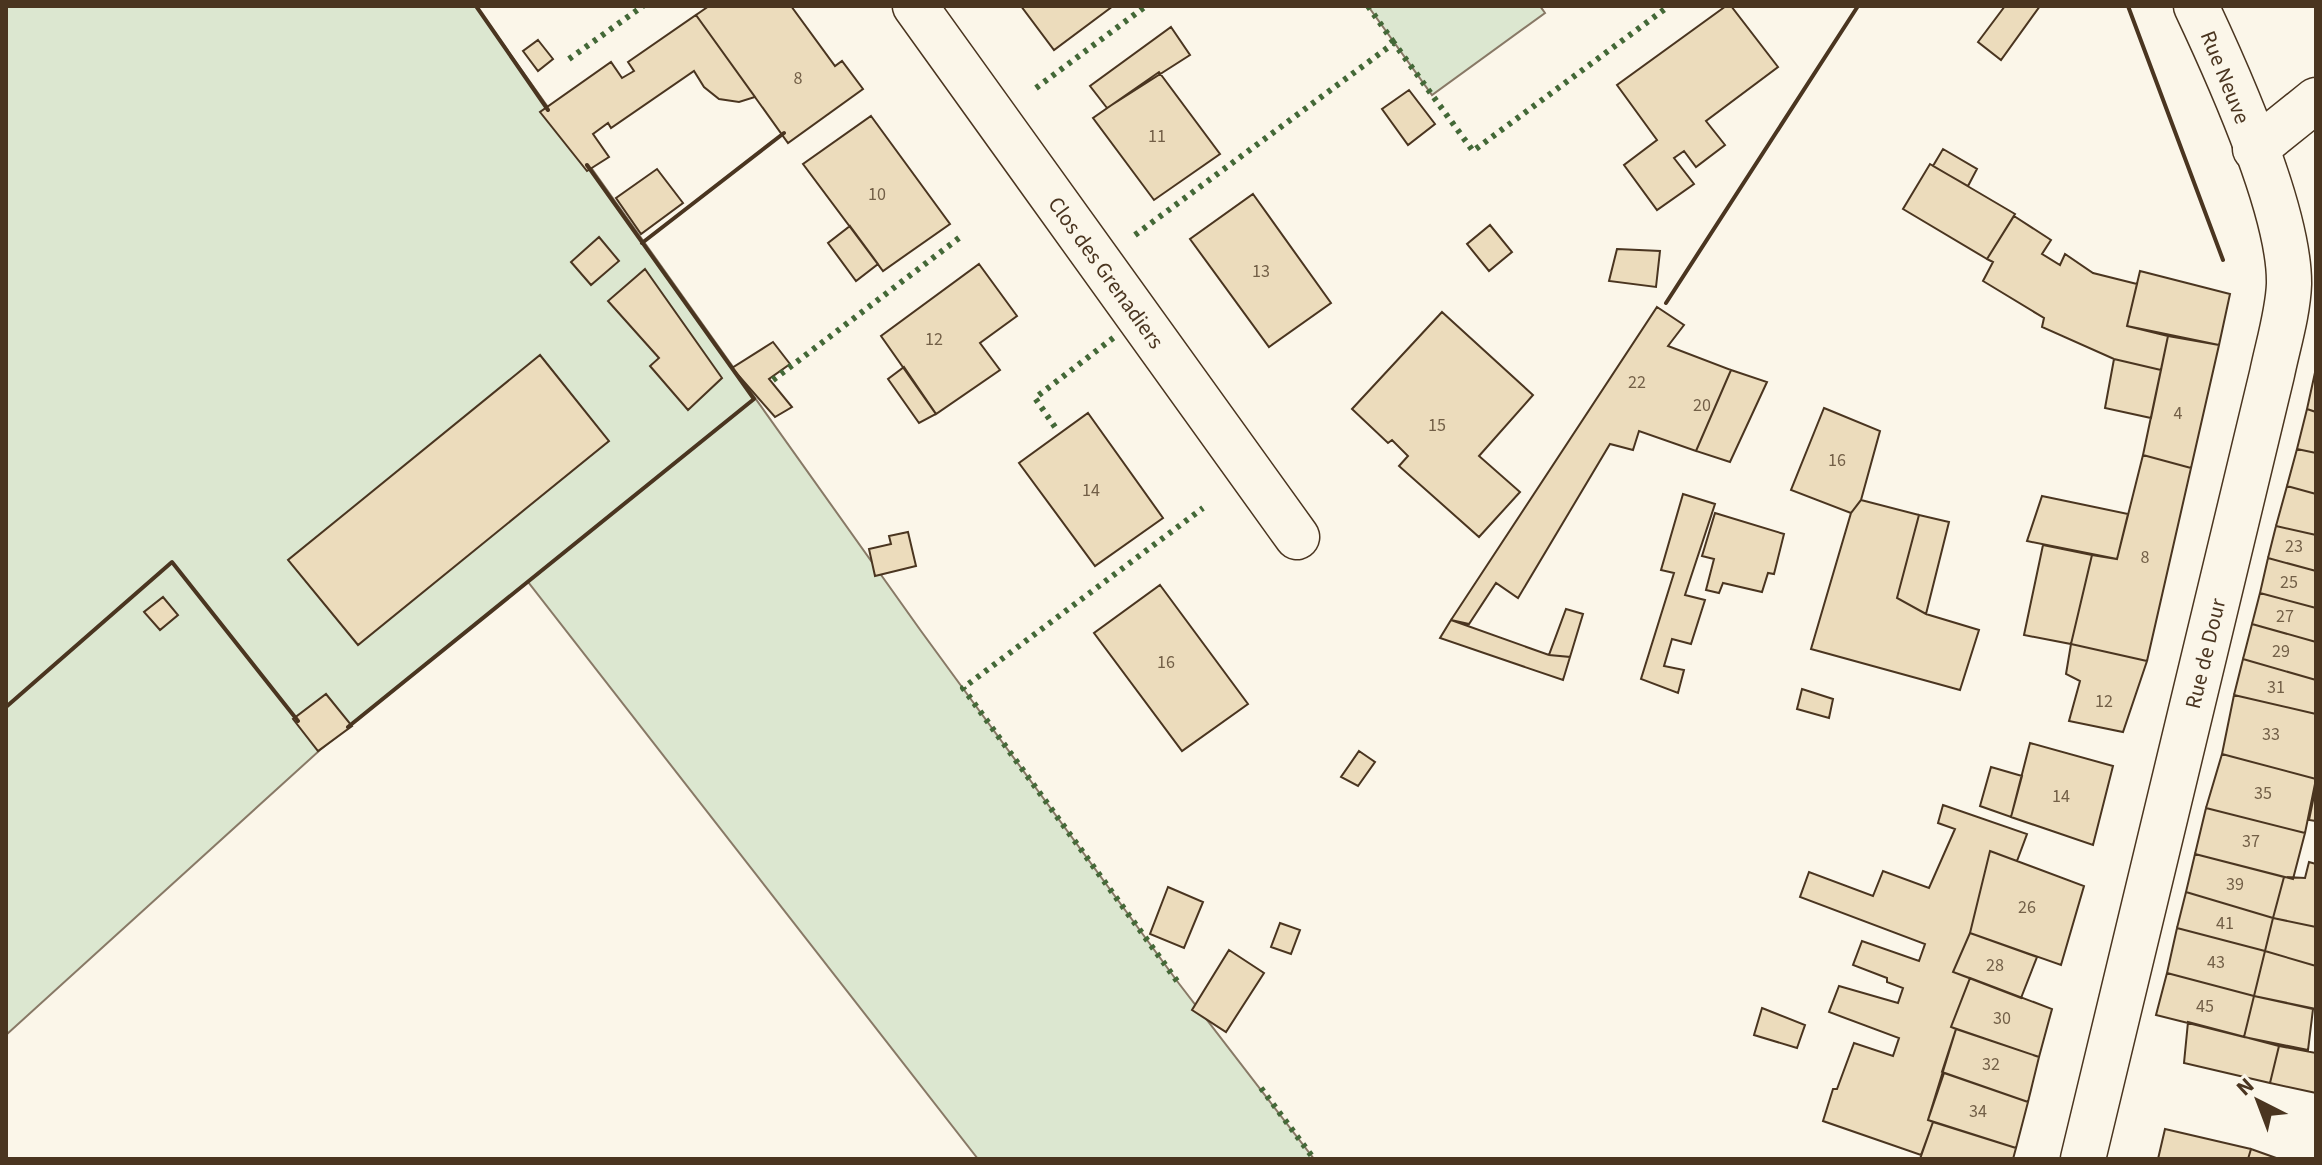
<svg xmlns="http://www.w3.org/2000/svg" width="2322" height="1165" font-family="'Source Sans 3',sans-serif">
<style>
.green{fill:#dce7d0;stroke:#887966;stroke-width:2}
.building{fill:#ecdcbc;stroke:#4a3520;stroke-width:2}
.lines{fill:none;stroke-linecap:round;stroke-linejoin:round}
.minor-casing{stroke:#4a3520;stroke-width:47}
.major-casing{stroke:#4a3520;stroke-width:47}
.minor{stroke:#fbf6e9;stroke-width:44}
.major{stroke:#fbf6e9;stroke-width:44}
.hedge{stroke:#436837;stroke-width:6;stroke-dasharray:4 6;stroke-linecap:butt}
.wall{stroke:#4a3520;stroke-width:4}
.labels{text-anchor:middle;stroke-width:6;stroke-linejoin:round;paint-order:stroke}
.number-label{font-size:18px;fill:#725f47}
.street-label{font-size:22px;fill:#4a3520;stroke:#fbf6e9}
</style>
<rect width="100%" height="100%" fill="#fbf6e9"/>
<path class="green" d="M 6,6 L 476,6 L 921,631 L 1177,981 L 1314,1159 L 978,1159 L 528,582 L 320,750 L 6,1035 Z
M 1368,6 L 1540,6 L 1545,13 L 1432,95 Z"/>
<path class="building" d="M 709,6 L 791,6 L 835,66 L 842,61 L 863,89 L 788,143 L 696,15 Z
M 1021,6 L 1113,6 L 1054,50 Z
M 1726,6 L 1731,6 L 1778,67 L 1706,121 L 1725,145 L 1696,167 L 1684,151 L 1674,158 L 1694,184 L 1657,210 L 1624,165 L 1657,140 L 1617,85 Z
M 2005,6 L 2040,6 L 2001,60 L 1978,42 Z
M 696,15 L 755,97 L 739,102 L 719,99 L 704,87 L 694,71 L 611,128 L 608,123 L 593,134 L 609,157 L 587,171 L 540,112 L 611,62 L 622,78 L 634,71 L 628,62 Z
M 1171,27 L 1190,55 L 1107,108 L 1090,86 Z
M 538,40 L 553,59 L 538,71 L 523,51 Z
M 1159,72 L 1220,154 L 1154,200 L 1093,118 Z
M 1409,90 L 1435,124 L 1408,145 L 1382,109 Z
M 871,116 L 950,224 L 883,271 L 803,164 Z
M 1943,149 L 1977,169 L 1968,186 L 1933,166 Z
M 1930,164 L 2015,214 L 1987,259 L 1903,209 Z
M 657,169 L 683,203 L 641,234 L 616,198 Z
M 1253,194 L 1331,303 L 1269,347 L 1190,239 Z
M 2014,216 L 2051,240 L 2042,254 L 2060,265 L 2065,254 L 2093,273 L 2137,284 L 2127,326 L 2168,336 L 2161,370 L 2114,359 L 2042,327 L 2044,318 L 1983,281 L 1993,262 L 1987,259 Z
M 1490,225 L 1512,252 L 1489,271 L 1467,244 Z
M 850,226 L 878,264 L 856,281 L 828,243 Z
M 599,237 L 619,261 L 591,285 L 571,262 Z
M 1617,249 L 1660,251 L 1656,287 L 1609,281 Z
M 979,264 L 1017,316 L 980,343 L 1000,370 L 936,414 L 881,336 Z
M 645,269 L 722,378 L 688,410 L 650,366 L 659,358 L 608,301 Z
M 2140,271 L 2230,294 L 2219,345 L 2127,326 Z
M 1657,307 L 1684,325 L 1668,346 L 1731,370 L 1696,451 L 1639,431 L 1633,450 L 1610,444 L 1518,598 L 1496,583 L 1469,624 L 1451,620 Z
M 1442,312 L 1533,395 L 1479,456 L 1520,492 L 1479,537 L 1399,466 L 1408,456 L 1392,440 L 1388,443 L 1352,409 Z
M 2168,336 L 2219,345 L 2191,468 L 2143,455 Z
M 773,342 L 790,364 L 769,379 L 792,407 L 775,417 L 732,368 Z
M 540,355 L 609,441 L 358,645 L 288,560 Z
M 2114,359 L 2161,370 L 2151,418 L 2105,408 Z
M 904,367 L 936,414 L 919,423 L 888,379 Z
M 2316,368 L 2316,412 L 2307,409 Z
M 1731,370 L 1767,382 L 1730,462 L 1696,451 Z
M 1824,408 L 1880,431 L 1861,500 L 1851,513 L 1791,490 Z
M 2307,409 L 2316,412 L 2316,453 L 2297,449 Z
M 1088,413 L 1163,518 L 1095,566 L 1019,463 Z
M 2297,449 L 2316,453 L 2316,494 L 2287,486 Z
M 2143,455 L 2191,468 L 2147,661 L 2071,644 L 2092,555 L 2117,559 Z
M 2287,486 L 2316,494 L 2316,535 L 2276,526 Z
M 1683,494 L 1715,504 L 1685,595 L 1705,600 L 1691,644 L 1672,639 L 1664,666 L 1684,670 L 1678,693 L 1641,679 L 1674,573 L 1661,570 Z
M 2042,496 L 2128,514 L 2117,559 L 2027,541 Z
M 1861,500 L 1919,515 L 1897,598 L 1926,614 L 1979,630 L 1960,690 L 1811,649 L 1851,513 Z
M 1715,513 L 1784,534 L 1774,574 L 1768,573 L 1762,592 L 1723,583 L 1719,593 L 1706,590 L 1714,559 L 1702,556 Z
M 1919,515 L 1949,522 L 1926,614 L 1897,598 Z
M 2276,526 L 2316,535 L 2316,571 L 2268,558 Z
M 908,532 L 916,566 L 875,576 L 869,549 L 891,544 L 889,536 Z
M 2043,545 L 2092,555 L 2071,644 L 2024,635 Z
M 2268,558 L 2316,571 L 2316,608 L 2260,593 Z
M 1160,585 L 1248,704 L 1182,751 L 1094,633 Z
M 2260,593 L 2316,608 L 2316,642 L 2252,624 Z
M 163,597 L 178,615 L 160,630 L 144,612 Z
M 1566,609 L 1583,614 L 1570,657 L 1549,655 Z
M 1451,620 L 1549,655 L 1570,657 L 1563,680 L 1440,638 Z
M 2252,624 L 2316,642 L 2316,680 L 2243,659 Z
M 2071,644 L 2147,661 L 2123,732 L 2069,721 L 2080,681 L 2066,674 Z
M 2243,659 L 2316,680 L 2316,714 L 2234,695 Z
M 1802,689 L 1833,699 L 1829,718 L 1797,709 Z
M 326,694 L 352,726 L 318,751 L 293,719 Z
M 2234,695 L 2316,714 L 2316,779 L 2222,754 Z
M 2030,743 L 2113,766 L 2093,845 L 2011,817 Z
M 1359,751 L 1375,762 L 1358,786 L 1341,777 Z
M 2222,754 L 2316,779 L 2305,833 L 2206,808 Z
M 1991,767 L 2022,776 L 2011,817 L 1980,806 Z
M 2316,786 L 2316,821 L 2309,820 Z
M 1943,805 L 2027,834 L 2017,861 L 1990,851 L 1970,933 L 1953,972 L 1970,978 L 1951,1027 L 1956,1029 L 1928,1120 L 1933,1122 L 1921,1155 L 1823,1121 L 1833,1089 L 1837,1089 L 1854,1043 L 1893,1056 L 1899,1038 L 1829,1012 L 1839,986 L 1898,1003 L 1903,988 L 1887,982 L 1887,978 L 1853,965 L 1862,941 L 1919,961 L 1925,944 L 1800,897 L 1809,872 L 1873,896 L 1883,871 L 1929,888 L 1955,829 L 1938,823 Z
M 2206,808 L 2305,833 L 2293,879 L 2195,854 Z
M 1990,851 L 2084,886 L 2061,965 L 1970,933 Z
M 2195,854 L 2284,877 L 2273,918 L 2186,892 Z
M 2309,862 L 2316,864 L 2316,927 L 2273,918 L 2284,877 L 2305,878 Z
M 1168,887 L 1203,902 L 1184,948 L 1150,934 Z
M 2186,892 L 2273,918 L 2265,951 L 2177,928 Z
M 2273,918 L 2316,927 L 2316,966 L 2265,951 Z
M 1280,923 L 1300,930 L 1291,954 L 1271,947 Z
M 2177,928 L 2265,951 L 2254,996 L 2167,973 Z
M 1970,933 L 2037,957 L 2021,998 L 1953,972 Z
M 1229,950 L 1264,973 L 1226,1032 L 1192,1010 Z
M 2265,951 L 2316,966 L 2316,1009 L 2254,996 Z
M 2167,973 L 2254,996 L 2244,1037 L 2156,1015 Z
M 1970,978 L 2052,1009 L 2039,1057 L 1951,1027 Z
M 2254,996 L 2313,1009 L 2308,1050 L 2244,1037 Z
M 1762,1008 L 1805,1025 L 1797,1048 L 1754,1035 Z
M 2188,1022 L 2279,1046 L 2270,1083 L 2184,1063 Z
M 1956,1029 L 2039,1057 L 2028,1102 L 1942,1072 Z
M 2279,1046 L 2316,1053 L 2316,1093 L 2270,1083 Z
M 1944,1073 L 2028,1102 L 2016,1148 L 1928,1120 Z
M 1933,1122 L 2016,1148 L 2013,1159 L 1920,1159 Z
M 2165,1129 L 2251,1149 L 2248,1159 L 2158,1159 Z
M 2251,1149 L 2279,1159 L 2248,1159 Z"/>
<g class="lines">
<g class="minor-casing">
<g id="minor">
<path id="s1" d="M 915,6 L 1297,537"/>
<path d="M 2255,149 L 2316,100"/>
</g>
</g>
<g class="major-casing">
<g id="major">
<path id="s2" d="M 2083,1159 L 2272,374 C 2278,345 2288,313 2289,284 C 2290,211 2228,74 2196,6"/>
</g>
</g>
<use href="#minor" class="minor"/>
<use href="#major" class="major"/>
<path class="hedge" d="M 1368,6 L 1394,43
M 569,59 L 643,6
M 1036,88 L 1146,6
M 1135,235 L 1394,43 L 1473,151 L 1669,6
M 773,380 L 959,238
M 1055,427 L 1035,398 L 1117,335
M 1177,981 L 963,688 L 1203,508
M 1261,1088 L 1314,1159"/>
<path class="wall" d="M 476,6 L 548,110
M 2128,6 L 2223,260
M 642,243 L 784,133
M 1666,303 L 1858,6
M 6,707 L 172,562 L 298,721
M 348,727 L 754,399 L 587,165"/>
</g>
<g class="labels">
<g class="number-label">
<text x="798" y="84">8</text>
<text x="1157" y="142">11</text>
<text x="877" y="200">10</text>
<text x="1261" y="277">13</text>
<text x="934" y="345">12</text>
<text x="1637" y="388">22</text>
<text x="1702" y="411">20</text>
<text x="2178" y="419">4</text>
<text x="1437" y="431">15</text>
<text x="1837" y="466">16</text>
<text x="1091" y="496">14</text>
<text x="2294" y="552">23</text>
<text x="2145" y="563">8</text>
<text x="2289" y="588">25</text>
<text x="2285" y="622">27</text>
<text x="2281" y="657">29</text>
<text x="1166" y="668">16</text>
<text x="2276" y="693">31</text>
<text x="2104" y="707">12</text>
<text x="2271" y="740">33</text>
<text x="2263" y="799">35</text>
<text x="2061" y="802">14</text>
<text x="2251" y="847">37</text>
<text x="2235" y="890">39</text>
<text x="2027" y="913">26</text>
<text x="2225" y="929">41</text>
<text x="2216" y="968">43</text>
<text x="1995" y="971">28</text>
<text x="2205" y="1012">45</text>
<text x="2002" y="1024">30</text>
<text x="1991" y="1070">32</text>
<text x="1978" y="1117">34</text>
</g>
<g class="street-label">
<text transform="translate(2226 77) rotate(68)" y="8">Rue Neuve</text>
<text dy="8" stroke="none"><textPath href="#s1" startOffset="328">Clos des Grenadiers</textPath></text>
<text dy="8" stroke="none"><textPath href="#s2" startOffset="520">Rue de Dour</textPath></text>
</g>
</g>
<rect width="2322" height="1165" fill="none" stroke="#4a3520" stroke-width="16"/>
<g transform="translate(2258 1101) rotate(318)" stroke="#fbf6e9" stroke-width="6" paint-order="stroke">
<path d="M0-6L14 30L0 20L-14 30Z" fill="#4a3520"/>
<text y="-12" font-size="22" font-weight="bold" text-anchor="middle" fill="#4a3520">N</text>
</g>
</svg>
